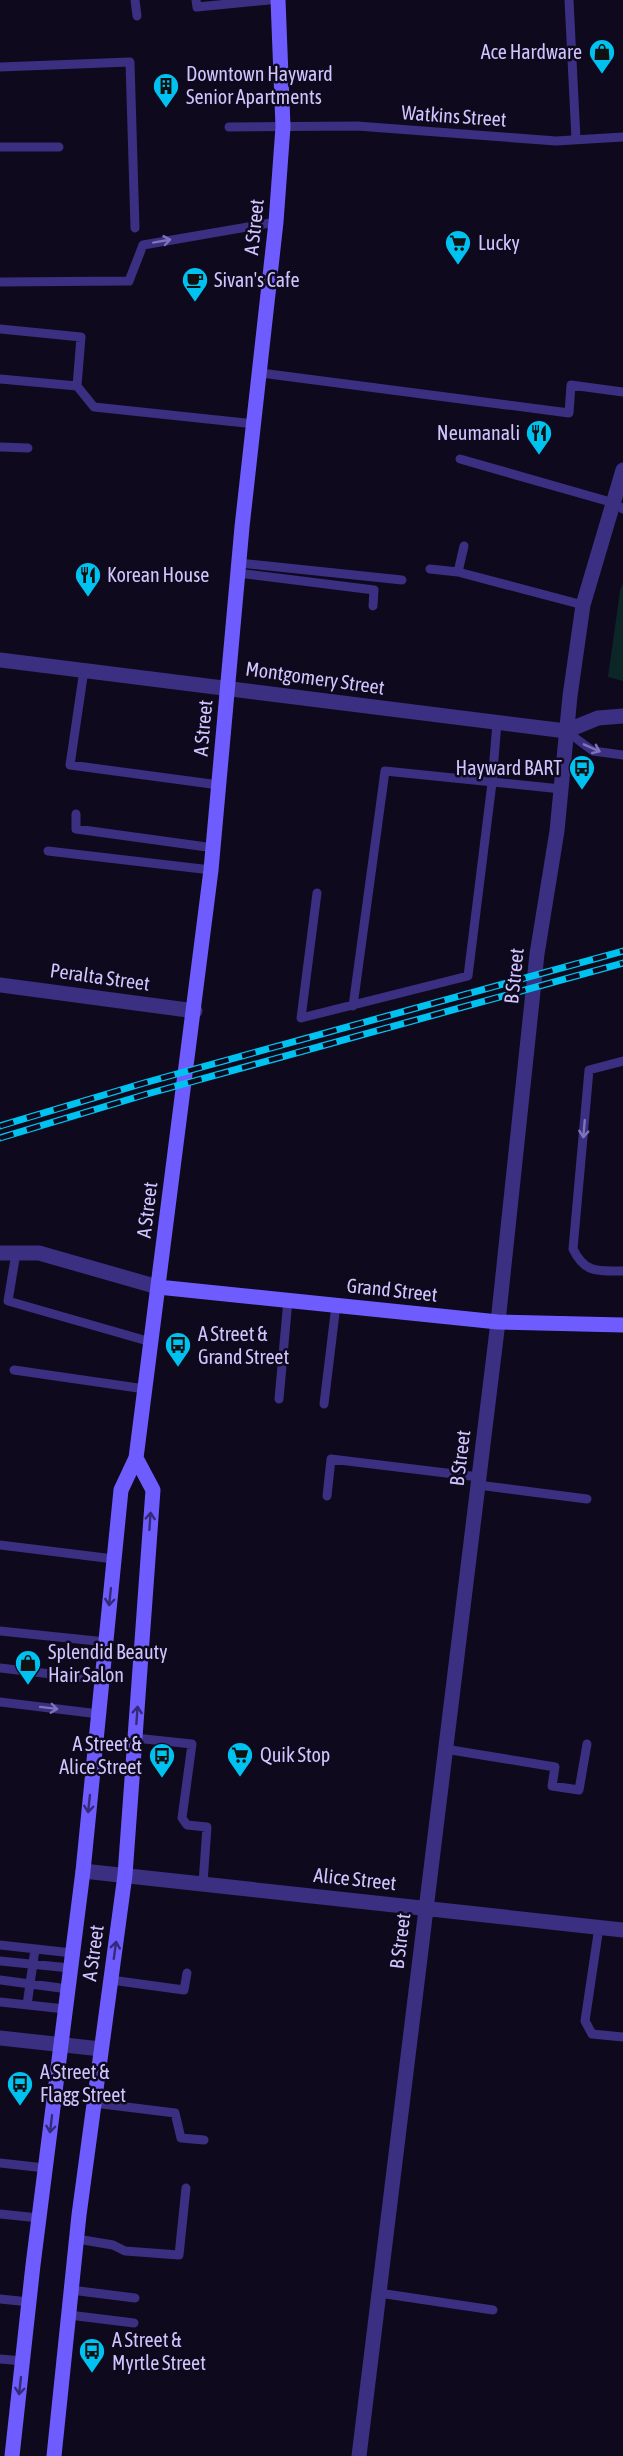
<svg xmlns="http://www.w3.org/2000/svg" width="623" height="2456" font-family="'Asap Condensed',sans-serif">
<style>
.green{fill:#0c2627}
.lines{fill:none;stroke-linecap:round;stroke-linejoin:round}
.lane{stroke:#3a2f81;stroke-width:9}
.street{stroke:#3a2f81;stroke-width:15}
.secondary{stroke:#6f5cff;stroke-width:15}
.rail-casing{stroke:#00c2f0;stroke-width:7}
.rail{stroke:#0e091d;stroke-width:4.5;stroke-dasharray:14;stroke-linecap:butt}
.oneway{stroke:#7e72ba}
.oneway2{stroke:#352a77}
.labels{text-anchor:middle;stroke-width:5;stroke-linejoin:round;paint-order:stroke}
.poi-label{font-size:20px;fill:#d1c5ff;stroke:#0e091d;text-anchor:start}
.street-label{font-size:20px;fill:#d1c5ff;stroke:#0e091d}
</style>
<rect width="100%" height="100%" fill="#0e091d"/>
<path class="green" d="M 623,583 L 623,681 L 608,677 L 620,591 Z"/>
<g class="lines">
<path class="lane" d="M 135,0 L 137,16
M 196,0 L 197,7 L 269,0
M 569,0 L 576,139
M 0,67 L 130,62 L 135,228
M 229,127 L 357,126 L 556,141 L 623,137
M 0,147 L 59,147
M 0,282 L 129,281 L 143,245 L 276,222
M 0,329 L 81,337 L 77,386 L 0,379
M 261,373 L 569,413 L 571,385 L 623,392
M 77,386 L 94,407 L 255,424
M 0,447 L 28,448
M 460,459 L 614,503 L 623,509
M 464,546 L 458,572 L 583,605
M 239,563 L 402,580
M 430,569 L 458,572
M 238,573 L 374,590 L 373,606
M 84,670 L 70,765 L 219,785
M 566,731 L 593,751 L 623,755
M 76,814 L 76,829 L 214,848
M 48,851 L 211,870
M 317,893 L 301,1018 L 468,976 L 492,783 L 497,723
M 353,1006 L 385,771 L 561,789
M 623,1061 L 589,1070 L 573,1249 C 585,1274 599,1271 623,1271
M 16,1253 L 8,1301 L 151,1342
M 14,1370 L 145,1389
M 279,1399 L 288,1300
M 324,1404 L 336,1305
M 478,1485 L 587,1499
M 327,1496 L 331,1459 L 479,1477
M 0,1545 L 114,1559
M 0,1631 L 106,1642
M 0,1668 L 102,1680
M 0,1702 L 99,1714
M 135,1738 L 192,1744 L 182,1818 L 187,1825 L 207,1827 L 203,1883
M 445,1749 L 555,1767 L 552,1786 L 579,1790 L 587,1744
M 599,1927 L 585,2021 L 592,2034 L 623,2037
M 0,1945 L 72,1953
M 0,1961 L 70,1968
M 0,1980 L 68,1989
M 111,1980 L 184,1990 L 187,1973
M 0,2002 L 65,2009
M 27,2005 L 35,1949
M 94,2103 L 175,2113 L 181,2138 L 204,2140
M 0,2163 L 45,2168
M 0,2214 L 39,2218
M 77,2239 L 113,2245 L 125,2251 L 179,2255 L 186,2188
M 71,2290 L 135,2298
M 379,2293 L 493,2310
M 0,2299 L 29,2302
M 69,2315 L 134,2323
M 0,2359 L 23,2361"/>
<path class="street" d="M 0,660 L 566,731 L 598,718 L 623,716
M 0,985 L 195,1011
M 0,1253 L 39,1253 L 158,1287
M 83,1871 L 623,1930
M 0,2038 L 101,2049
M 359,2456 L 498,1322 L 537,954 L 557,831 L 570,696 L 583,605 L 623,470"/>
<path class="secondary" d="M 158,1287 L 498,1322 L 623,1325
M 12,2456 L 33,2265 L 83,1871 L 121,1490 L 136,1458 L 211,870 L 242,527 L 276,222 L 283,127 L 278,0
M 54,2456 L 79,2215 L 125,1875 L 153,1490 L 136,1458"/>
<g class="rail-casing">
<path id="rail" d="M 0,1126 L 144,1083 L 623,951
M 0,1138 L 147,1094 L 623,963"/>
</g>
<use href="#rail" class="rail"/>
</g>
<defs><path id="oneway-shaft" d="M-6 0H5M1.5-3L5.5 0L1.5 3" fill="none" stroke-width="1.6" stroke-linecap="round" stroke-linejoin="round" transform="scale(1.5)"/></defs>
<g class="oneway">
<use href="#oneway-shaft" transform="translate(162 241) rotate(-10)"/>
<use href="#oneway-shaft" transform="translate(592 748) rotate(24)"/>
<use href="#oneway-shaft" transform="translate(584 1129) rotate(95)"/>
<use href="#oneway-shaft" transform="translate(49 1708) rotate(7)"/>
</g>
<g class="oneway2">
<use href="#oneway-shaft" transform="translate(150 1521) rotate(-86)"/>
<use href="#oneway-shaft" transform="translate(110 1597) rotate(96)"/>
<use href="#oneway-shaft" transform="translate(137 1715) rotate(-86)"/>
<use href="#oneway-shaft" transform="translate(89 1804) rotate(96)"/>
<use href="#oneway-shaft" transform="translate(115 1950) rotate(-82)"/>
<use href="#oneway-shaft" transform="translate(51 2124) rotate(97)"/>
<use href="#oneway-shaft" transform="translate(20 2386) rotate(96)"/>
</g>
<defs>
<g id="shop-pin" transform="scale(1.35)"><path d="M0 17L-7.5 6A9.5 9.5 0 1 1 7.5 6Z" fill="#00c2f0" stroke="#0e091d"/><path d="M-5-2.5h2.3a2.7 3.5 0 0 1 5.4 0H5L5.5 6h-11ZM-1.5-2.5h3a1.5 2.3 0 0 0-3 0Z" fill="#111"/></g>
<g id="building-pin" transform="scale(1.35)"><path d="M0 17L-7.5 6A9.5 9.5 0 1 1 7.5 6Z" fill="#00c2f0" stroke="#0e091d"/><path d="M-4-6H4V6H1V3H-1V6H-4ZM-2.5-4.3h1.7v1.8h-1.7ZM.8-4.3h1.7v1.8H.8ZM-2.5-1h1.7V.8h-1.7ZM.8-1h1.7V.8H.8Z" fill="#111"/></g>
<g id="supermarket-pin" transform="scale(1.35)"><path d="M0 17L-7.5 6A9.5 9.5 0 1 1 7.5 6Z" fill="#00c2f0" stroke="#0e091d"/><path d="M-6-5.5h2.5l.6 2H6L4.5 2H-2.5L-4.4-4H-6ZM-1.5 3.2a1.3 1.3 0 1 0 .1 0ZM3 3.2a1.3 1.3 0 1 0 .1 0Z" fill="#111"/></g>
<g id="cafe-pin" transform="scale(1.35)"><path d="M0 17L-7.5 6A9.5 9.5 0 1 1 7.5 6Z" fill="#00c2f0" stroke="#0e091d"/><path d="M-5.5-4.5H6V0H3Q3 3.5 0 3.5H-2.5Q-5.5 3.5-5.5 0ZM3-3.2v2h1.7v-2ZM-6 4.5H4V6H-6Z" fill="#111"/></g>
<g id="restaurant-pin" transform="scale(1.35)"><path d="M0 17L-7.5 6A9.5 9.5 0 1 1 7.5 6Z" fill="#00c2f0" stroke="#0e091d"/><path d="M-5-6h1v4h1v-4h1v4h1v-4h1v5L-1.5 .5V6h-2V.5L-5-1ZM5-6V6H3V1.5H1.5Q1.5-4 5-6Z" fill="#111"/></g>
<g id="bus-pin" transform="scale(1.35)"><path d="M0 17L-7.5 6A9.5 9.5 0 1 1 7.5 6Z" fill="#00c2f0" stroke="#0e091d"/><path d="M-5-6H5V4H4V6H2V4H-2V6H-4V4H-5ZM-3.5-4V0h7V-4ZM-3.5 1.2v1.5H-2V1.2ZM2 1.2v1.5H3.5V1.2Z" fill="#111"/></g>
</defs>
<g fill-rule="evenodd">
<use href="#shop-pin" x="602" y="52"/>
<use href="#building-pin" x="166" y="86"/>
<use href="#supermarket-pin" x="458" y="243"/>
<use href="#cafe-pin" x="195" y="280"/>
<use href="#restaurant-pin" x="539" y="433"/>
<use href="#restaurant-pin" x="88" y="575"/>
<use href="#bus-pin" x="582" y="768"/>
<use href="#bus-pin" x="178" y="1345"/>
<use href="#shop-pin" x="28" y="1663"/>
<use href="#supermarket-pin" x="240" y="1755"/>
<use href="#bus-pin" x="162" y="1756"/>
<use href="#bus-pin" x="20" y="2084"/>
<use href="#bus-pin" x="92" y="2351"/>
</g>
<g class="labels">
<g class="poi-label">
<text x="582" y="59" text-anchor="end">Ace Hardware</text>
<text x="186" y="81">Downtown Hayward<tspan x="186" dy="23">Senior Apartments</tspan></text>
<text x="478" y="250">Lucky</text>
<text x="214" y="287">Sivan's Cafe</text>
<text x="520" y="440" text-anchor="end">Neumanali</text>
<text x="107" y="582">Korean House</text>
<text x="562" y="775" text-anchor="end">Hayward BART</text>
<text x="198" y="1341">A Street &amp;<tspan x="198" dy="23">Grand Street</tspan></text>
<text x="48" y="1659">Splendid Beauty<tspan x="48" dy="23">Hair Salon</tspan></text>
<text x="142" y="1751" text-anchor="end">A Street &amp;<tspan x="142" dy="23">Alice Street</tspan></text>
<text x="260" y="1762">Quik Stop</text>
<text x="40" y="2079">A Street &amp;<tspan x="40" dy="23">Flagg Street</tspan></text>
<text x="112" y="2347">A Street &amp;<tspan x="112" dy="23">Myrtle Street</tspan></text>
</g>
<g class="street-label">
<text transform="translate(454 116) rotate(4)" y="7">Watkins Street</text>
<text transform="translate(254 227) rotate(-84)" y="7">A Street</text>
<text transform="translate(315 678) rotate(8)" y="7">Montgomery Street</text>
<text transform="translate(203 728) rotate(-85)" y="7">A Street</text>
<text transform="translate(514 976) rotate(-84)" y="7">B Street</text>
<text transform="translate(100 977) rotate(8)" y="7">Peralta Street</text>
<text transform="translate(147 1210) rotate(-83)" y="7">A Street</text>
<text transform="translate(392 1290) rotate(6)" y="7">Grand Street</text>
<text transform="translate(460 1458) rotate(-83)" y="7">B Street</text>
<text transform="translate(355 1879) rotate(6)" y="7">Alice Street</text>
<text transform="translate(400 1941) rotate(-83)" y="7">B Street</text>
<text transform="translate(93 1953) rotate(-82)" y="7">A Street</text>
</g>
</g>
</svg>
